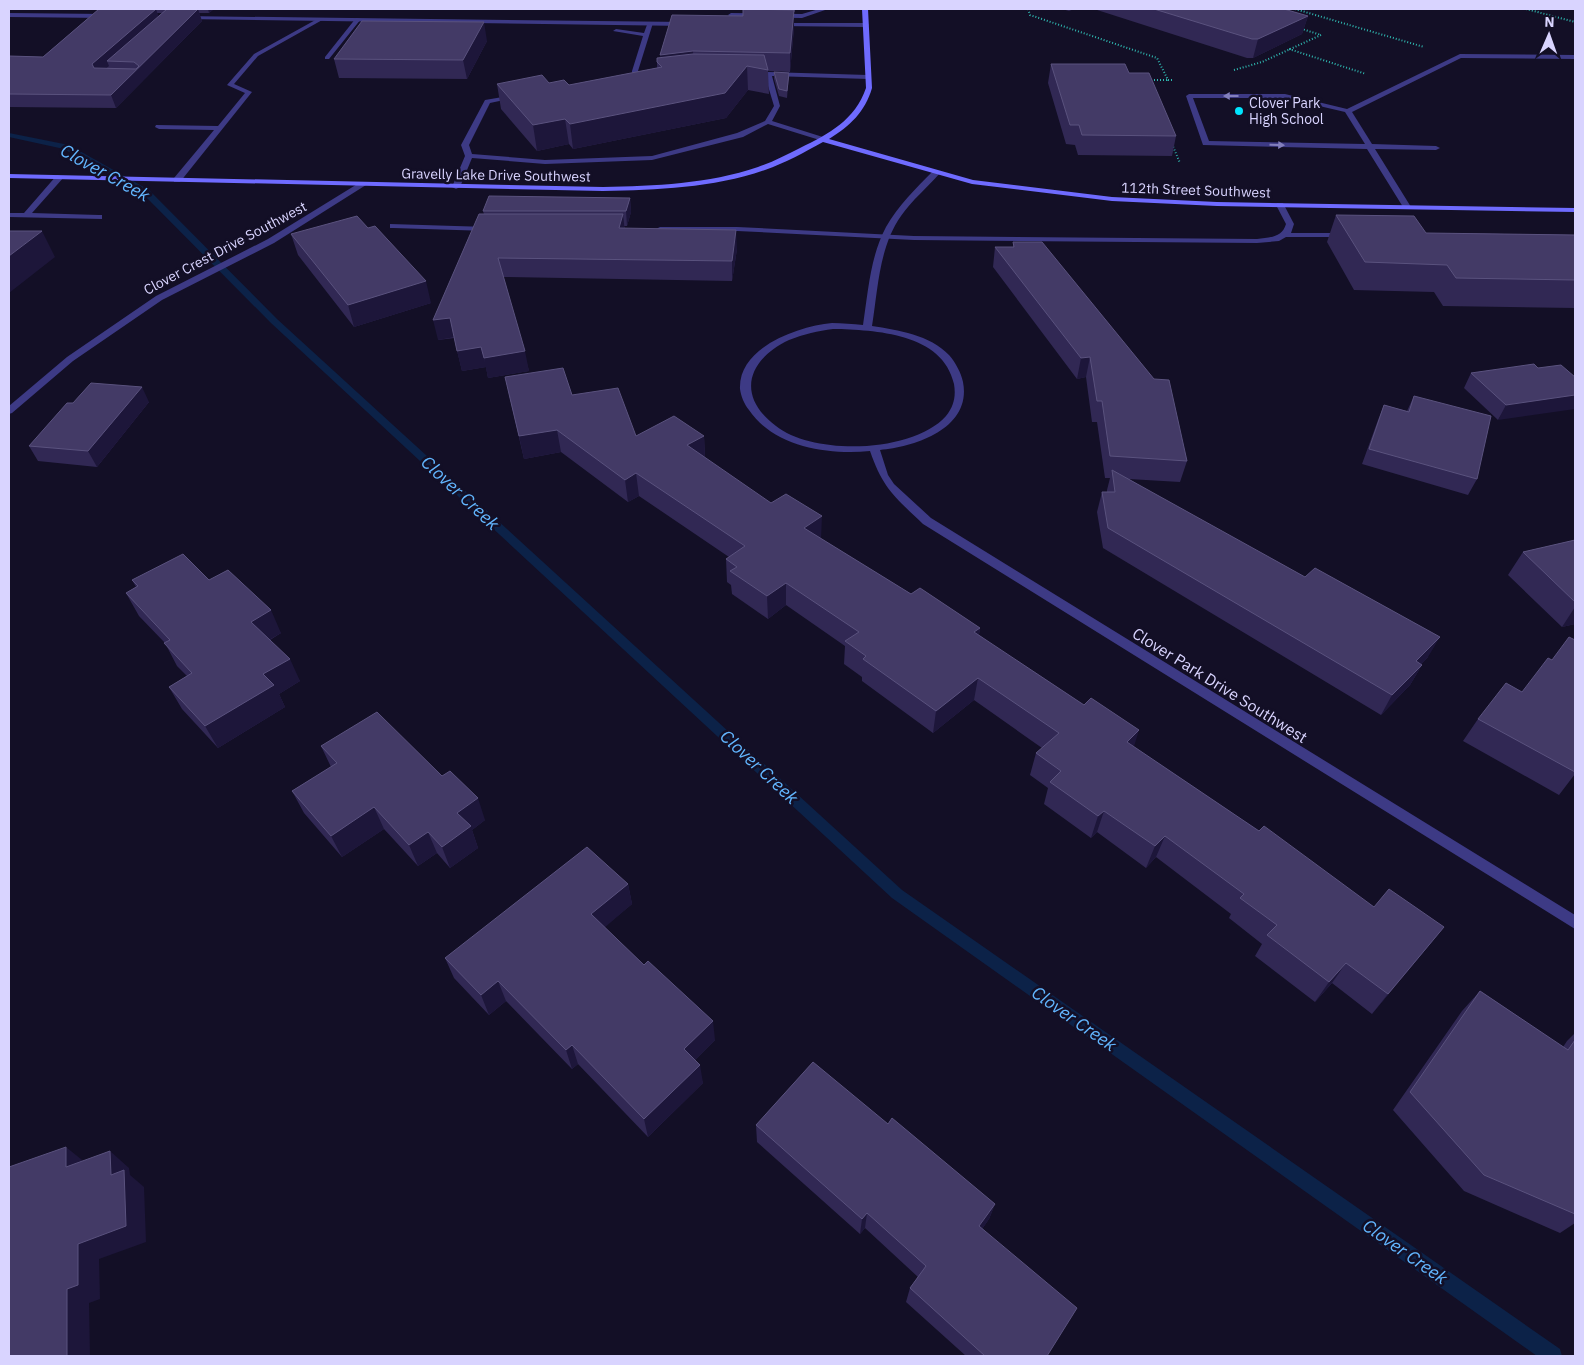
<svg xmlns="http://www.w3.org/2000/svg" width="1584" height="1365" font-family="'IBM Plex Sans',sans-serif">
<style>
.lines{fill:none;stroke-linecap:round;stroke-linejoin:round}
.stream{fill:#0c2248;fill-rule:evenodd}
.path{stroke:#2fb8b0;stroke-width:2;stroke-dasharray:1 2;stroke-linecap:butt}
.lane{fill:#3d3a85;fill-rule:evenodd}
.street{fill:#3d3a85;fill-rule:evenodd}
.secondary{fill:#6f6bff;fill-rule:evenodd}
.wall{fill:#312854;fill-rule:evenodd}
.shaded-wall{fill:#1d163a}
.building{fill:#433a66;stroke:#5a527e}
.oneway{fill:#837fbc}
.poi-dot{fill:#00e5ff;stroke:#130f26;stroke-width:2}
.labels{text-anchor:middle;stroke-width:5;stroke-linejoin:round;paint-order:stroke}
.far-poi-label{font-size:14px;fill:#d9d4ff;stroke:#130f26;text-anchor:start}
.far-street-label{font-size:14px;fill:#d9d4ff;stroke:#130f26}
.street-label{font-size:16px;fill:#d9d4ff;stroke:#130f26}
.water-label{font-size:18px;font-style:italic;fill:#62b6ff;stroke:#130f26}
</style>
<rect width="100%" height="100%" fill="#130f26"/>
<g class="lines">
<path class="stream" d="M 9,133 L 69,145 L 149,190 L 277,319 L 902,890 L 1560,1349 L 1562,1356 L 1537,1356 L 892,898 L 271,323 L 143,194 L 64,149 L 9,137 Z"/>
<path class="path" d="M 1028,9 L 1030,15 L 1157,58 L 1168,80 L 1172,80
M 1295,9 L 1424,47
M 1526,9 L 1575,22
M 1289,49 L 1366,74
M 1234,70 L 1262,62 L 1321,35 L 1302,29
M 1148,80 L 1168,80
M 1172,144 L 1180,163"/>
<path class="lane" d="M 819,9 L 828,9 L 802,18 L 731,17 L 728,15 L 731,13 L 802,14 Z
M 319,18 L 324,19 L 258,56 L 234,84 L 252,92 L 180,182 L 174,182 L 174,178 L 214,130 L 159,129 L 155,127 L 156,125 L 218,126 L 245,93 L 227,85 L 254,54 Z
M 356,18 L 361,19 L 329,59 L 325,59 L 325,57 Z
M 648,22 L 653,23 L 638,71 L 638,81 L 635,83 L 632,81 L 632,71 L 643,36 L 613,31 L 616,29 L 644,33 Z
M 1460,54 L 1575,55 L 1575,59 L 1461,58 L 1352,112 L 1372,144 L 1436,146 L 1440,148 L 1436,150 L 1375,149 L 1411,207 L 1407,209 L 1403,207 L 1367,149 L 1203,145 L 1186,96 L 1189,94 L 1285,94 L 1347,109 ZM 1193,98 L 1285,98 L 1345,112 L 1365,144 L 1209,141 Z
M 768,72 L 868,75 L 871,77 L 868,79 L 772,76 L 780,106 L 772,121 L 826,138 L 826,142 L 768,124 L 743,137 L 652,160 L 545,164 L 472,158 L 460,187 L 456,189 L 452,187 L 465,156 L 461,145 L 485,100 L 515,95 L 518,97 L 490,103 L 469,145 L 472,154 L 545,160 L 652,156 L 737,133 L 765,121 L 774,106 L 765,76 L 750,74 L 753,72 Z
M 57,175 L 64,177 L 32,213 L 99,215 L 102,215 L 102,219 L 9,217 L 9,213 L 24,213 Z
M 1277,203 L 1283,203 L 1294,224 L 1291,233 L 1345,233 L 1349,235 L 1345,237 L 1286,237 L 1279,241 L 1257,243 L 914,240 L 737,231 L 660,231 L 656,229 L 660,227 L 737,227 L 914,236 L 1257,239 C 1270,237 1282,238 1286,224 L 1276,205 Z
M 390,224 L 488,227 L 492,229 L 488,231 L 393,228 L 390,228 Z"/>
<path class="street" d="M 9,13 L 106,14 L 109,16 L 106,18 L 9,17 Z
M 182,16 L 686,22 L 689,24 L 686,26 L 184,19 Z
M 777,23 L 866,23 L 869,25 L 866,27 L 779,26 Z
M 933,171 L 940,173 C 927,188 912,200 901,216 C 879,247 878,289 872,326 C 898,330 930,335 949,355 C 956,363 961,373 963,382 C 972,428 916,447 880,450 L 888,475 L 894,484 L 931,518 L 1575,915 L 1575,929 L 923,524 C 895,497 883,489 870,451 C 828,455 774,447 749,410 C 744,404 741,396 740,389 C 738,347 799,326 832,323 C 842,323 853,324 863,325 C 868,293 870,257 886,227 C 898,206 916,188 933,171 ZM 833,329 C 875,330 943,333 954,384 C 956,396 954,406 946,416 C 913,453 814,456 776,426 C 736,396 747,360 789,340 C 804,334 818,331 833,329 Z
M 359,183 L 366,185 L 274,243 L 162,300 L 73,361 L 12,413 L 9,414 L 9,406 L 67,357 L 156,296 L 268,239 Z"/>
<path class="secondary" d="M 862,9 L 868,9 L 872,88 C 865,112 850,126 829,139 L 973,180 L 1112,197 L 1217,202 L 1575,208 L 1575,212 L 1217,206 L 1112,201 L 972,184 L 823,142 C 805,152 785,163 765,170 C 713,188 658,190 603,191 L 9,178 L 9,174 L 603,187 C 655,186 708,184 758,167 C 773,162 786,155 800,148 C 829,134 855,120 866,88 Z"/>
</g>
<path class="wall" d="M 99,9 L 214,9 L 209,13 L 199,13 L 202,21 L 116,108 L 9,107 L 9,56 L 43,57 ZM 157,13 L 163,13 L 158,17 Z
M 746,9 L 795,9 L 795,12 L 794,12 L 794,28 L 790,72 L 768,71 L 769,94 L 748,90 L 726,118 L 573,149 L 569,144 L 537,151 L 501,109 L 497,84 L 549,83 L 569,85 L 657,68 L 657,62 L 660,58 L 743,16 Z
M 1062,9 L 1074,9 L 1069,11 Z
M 1094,9 L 1284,9 L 1308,16 L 1302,34 L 1253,58 L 1247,58 Z
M 487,41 L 467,79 L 339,78 L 334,59 Z
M 1051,64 L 1129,73 L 1176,136 L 1172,156 L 1078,155 L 1075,145 L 1066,144 L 1048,83 Z
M 774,72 L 789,73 L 787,98 L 779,96 L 774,79 Z
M 630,198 L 631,212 L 627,226 L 624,226 L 625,228 L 737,249 L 732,281 L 503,277 L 529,371 L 488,378 L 486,367 L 462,371 L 454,338 L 438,340 L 484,214 L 483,211 Z
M 1336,215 L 1426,233 L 1575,235 L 1575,308 L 1443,306 L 1434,292 L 1354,290 L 1327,242 Z
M 291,234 L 431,303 L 354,327 L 298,255 Z
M 1013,242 L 1187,461 L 1180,482 L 1129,479 L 1428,657 L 1421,664 L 1422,665 L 1410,685 L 1381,715 L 1103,548 L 1097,512 L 1102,492 L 1107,492 L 1107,490 L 1110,478 L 1105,478 L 1097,422 L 1092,422 L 1086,377 L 1077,379 L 993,267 L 995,247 L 1013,247 Z
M 1534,364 L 1498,420 L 1464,388 L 1471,373 Z
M 505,377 L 572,395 L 636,436 L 704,436 L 705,458 L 821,539 L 911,594 L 980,628 L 979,635 L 1134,747 L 1259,831 L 1374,907 L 1444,927 L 1372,1014 L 1332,983 L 1315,1002 L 1255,956 L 1262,944 L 1229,918 L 1231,914 L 1156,857 L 1146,868 L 1097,832 L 1091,838 L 1044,804 L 1048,788 L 1030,775 L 1036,753 L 1042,748 L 974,700 L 933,733 L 862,681 L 862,677 L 844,664 L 845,646 L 786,605 L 768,619 L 732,594 L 731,585 L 727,582 L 726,559 L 729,557 L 639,496 L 628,502 L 561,452 L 524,459 Z
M 1414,396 L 1477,479 L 1468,495 L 1362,464 L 1378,420 L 1384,405 L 1407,411 Z
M 149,402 L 97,467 L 38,461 L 29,446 L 73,403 Z
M 1575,540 L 1575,624 L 1562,627 L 1508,575 L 1523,552 Z
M 132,580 L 209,580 L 281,633 L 270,640 L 300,681 L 279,694 L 285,707 L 218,748 L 182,709 L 169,687 L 187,676 L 177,666 L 165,643 L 139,616 L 126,593 L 136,587 Z
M 1575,640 L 1575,774 L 1559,795 L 1463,741 L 1478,719 L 1522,692 L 1552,660 Z
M 321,746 L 485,820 L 472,830 L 478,848 L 450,868 L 437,853 L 418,866 L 384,829 L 342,857 L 304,813 L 292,791 L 331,767 Z
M 628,884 L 632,904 L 604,927 L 715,1040 L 695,1060 L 703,1083 L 648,1137 L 578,1064 L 572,1069 L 506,1001 L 489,1015 L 454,978 L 445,958 Z
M 1480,991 L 1563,1047 L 1567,1041 L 1575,1033 L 1575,1223 L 1560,1233 L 1464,1191 L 1393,1110 L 1462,1011 Z
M 888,1124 L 995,1204 L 989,1219 L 982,1229 L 1047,1356 L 966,1356 L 906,1302 L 910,1288 L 918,1277 L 865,1228 L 860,1234 L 757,1142 L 756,1125 Z"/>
<path class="shaded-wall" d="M 156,9 L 160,21 L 107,61 L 109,66 L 97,76 L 92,64 Z
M 198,9 L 202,21 L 116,108 L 111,95 Z
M 208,9 L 214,9 L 209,13 Z
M 794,10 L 794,28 L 790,72 L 790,53 Z
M 1308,16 L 1302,34 L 1253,58 L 1258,39 Z
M 484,22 L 487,41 L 467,79 L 463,60 Z
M 693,51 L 694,70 L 662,67 L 661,66 L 660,55 Z
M 747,66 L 748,90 L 726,118 L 573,149 L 570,124 Z
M 565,119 L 569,144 L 537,151 L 533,125 Z
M 630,198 L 631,212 L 627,226 L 626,211 Z
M 623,214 L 625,233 L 619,228 Z
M 736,230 L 737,249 L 732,281 L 732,261 Z
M 42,231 L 55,257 L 9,293 L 9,256 Z
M 426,281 L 431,303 L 354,327 L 348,305 Z
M 450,318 L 455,337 L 438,340 L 433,320 Z
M 481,347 L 486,367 L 462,371 L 457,351 Z
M 525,351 L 529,371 L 488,378 L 484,358 Z
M 1090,357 L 1086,377 L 1077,379 L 1081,358 Z
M 142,387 L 149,402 L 97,467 L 88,451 Z
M 1575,395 L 1575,409 L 1498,420 L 1506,405 Z
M 557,430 L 561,452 L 524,459 L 519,436 Z
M 704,436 L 705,458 L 687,445 Z
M 636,473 L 639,496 L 628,502 L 625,480 Z
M 822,516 L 821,539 L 804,528 Z
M 786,583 L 786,605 L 768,619 L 767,596 Z
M 1575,607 L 1575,624 L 1562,627 Z
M 271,610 L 281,633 L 262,644 L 251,622 Z
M 980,628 L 976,650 L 974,632 Z
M 1440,637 L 1428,657 L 1404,681 L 1416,661 Z
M 290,659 L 300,681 L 279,694 L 285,707 L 218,748 L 205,726 L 263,674 Z
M 1422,665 L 1410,685 L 1381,715 L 1392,695 Z
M 978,678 L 974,700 L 933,733 L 936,711 Z
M 1139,730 L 1132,753 L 1127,742 Z
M 478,798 L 485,820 L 472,830 L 478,848 L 450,868 L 442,847 L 457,813 Z
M 374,807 L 384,829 L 342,857 L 331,836 Z
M 1104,811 L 1097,832 L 1091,838 L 1098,816 Z
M 428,832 L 437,853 L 418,866 L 409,845 Z
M 1165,836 L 1156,857 L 1146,868 L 1155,846 Z
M 628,884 L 632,904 L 596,935 L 591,914 Z
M 1444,927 L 1427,948 L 1372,1014 L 1388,994 Z
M 1346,963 L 1332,983 L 1315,1002 L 1329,982 Z
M 498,981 L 506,1001 L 489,1015 L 481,995 Z
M 713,1021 L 715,1040 L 687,1068 L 684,1049 Z
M 572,1045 L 578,1064 L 572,1069 L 566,1050 Z
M 700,1065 L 703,1083 L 648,1137 L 644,1119 Z
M 66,1147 L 87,1164 L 66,1167 Z
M 110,1151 L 129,1168 L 130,1175 L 144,1187 L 146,1242 L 99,1259 L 100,1299 L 89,1303 L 90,1356 L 67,1356 L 67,1289 L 78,1244 L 111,1175 Z
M 995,1204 L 989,1219 L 973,1242 L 979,1226 Z
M 867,1213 L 865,1228 L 860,1234 L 862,1219 Z"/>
<path class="building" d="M 99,9 L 156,9 L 92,64 L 94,68 L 136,69 L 139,66 L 134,62 L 107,61 L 167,9 L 198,9 L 111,95 L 9,94 L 9,56 L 43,57 Z
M 743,9 L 794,10 L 790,53 L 693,51 L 660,55 L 672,15 L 743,16 Z
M 1154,9 L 1284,9 L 1308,16 L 1258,39 L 1252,39 Z
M 362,21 L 484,22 L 463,60 L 334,59 Z
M 693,54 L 764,55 L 768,70 L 747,66 L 725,93 L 570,124 L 565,119 L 533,125 L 497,84 L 542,75 L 549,83 L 564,80 L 569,85 L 662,67 L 657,62 L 657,58 Z
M 1051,64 L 1125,64 L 1129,73 L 1149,73 L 1176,136 L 1082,135 L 1079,125 L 1070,125 Z
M 774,72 L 789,73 L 787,91 L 779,89 Z
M 489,196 L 630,198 L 626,211 L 483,211 Z
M 479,214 L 623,214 L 619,228 L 736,230 L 732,261 L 498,258 L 525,351 L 484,358 L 481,347 L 457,351 L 450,318 L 433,320 Z
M 1336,215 L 1414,216 L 1426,233 L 1575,235 L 1575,280 L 1456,278 L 1447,265 L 1365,262 Z
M 357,216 L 368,228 L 375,226 L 426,281 L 348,305 L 291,234 Z
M 9,231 L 42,231 L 9,256 Z
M 1013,242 L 1042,242 L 1154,379 L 1169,380 L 1187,461 L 1110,456 L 1102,401 L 1097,401 L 1090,357 L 1081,358 L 995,247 L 1014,247 Z
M 1534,364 L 1538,368 L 1561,365 L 1575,377 L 1575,395 L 1506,405 L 1471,373 Z
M 563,368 L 572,395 L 618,388 L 636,436 L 674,416 L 704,436 L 687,445 L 771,503 L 786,494 L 822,516 L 804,528 L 911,594 L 920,588 L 980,628 L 974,632 L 1084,705 L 1091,698 L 1139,730 L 1127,742 L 1259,831 L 1264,826 L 1374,907 L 1389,889 L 1444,927 L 1388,994 L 1346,963 L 1329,982 L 1267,935 L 1277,925 L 1240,898 L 1244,894 L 1165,836 L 1155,846 L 1104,811 L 1098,816 L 1050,782 L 1061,771 L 1036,753 L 1059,733 L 978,678 L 936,711 L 863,659 L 866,656 L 845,641 L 859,632 L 786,583 L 767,596 L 730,571 L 737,567 L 726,559 L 745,546 L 636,473 L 625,480 L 557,430 L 519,436 L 505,377 Z
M 91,383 L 142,387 L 88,451 L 29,446 L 67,403 L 73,403 Z
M 1414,396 L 1491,416 L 1477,479 L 1369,449 L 1384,405 L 1409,412 Z
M 1112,470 L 1305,577 L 1315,568 L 1440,637 L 1416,661 L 1422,665 L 1392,695 L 1108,528 L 1102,492 L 1115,492 Z
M 1575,540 L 1575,602 L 1523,552 Z
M 183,554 L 209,580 L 228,570 L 271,610 L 251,622 L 290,659 L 263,674 L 274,685 L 205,726 L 169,687 L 192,673 L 164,643 L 170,640 L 126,593 L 138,586 L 132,580 Z
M 1569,637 L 1575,640 L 1575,772 L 1478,719 L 1506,683 L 1522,692 L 1548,658 L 1552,660 Z
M 377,712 L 442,776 L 450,771 L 478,798 L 457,813 L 471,826 L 442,847 L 428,832 L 409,845 L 374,807 L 331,836 L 292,791 L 337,763 L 321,746 Z
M 587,847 L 628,884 L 591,914 L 644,965 L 648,961 L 713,1021 L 684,1049 L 700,1065 L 644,1119 L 572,1045 L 566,1050 L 498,981 L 481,995 L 445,958 Z
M 1480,991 L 1568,1050 L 1575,1040 L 1575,1214 L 1484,1175 L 1410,1092 Z
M 813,1062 L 888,1124 L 892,1118 L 995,1204 L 979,1226 L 1077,1308 L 1047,1356 L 985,1356 L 910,1288 L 926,1266 L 867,1213 L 862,1219 L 756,1125 Z
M 66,1147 L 66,1167 L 110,1151 L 111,1175 L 124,1170 L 126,1226 L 78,1244 L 78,1285 L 67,1289 L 67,1356 L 9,1356 L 9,1167 Z"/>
<defs><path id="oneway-solid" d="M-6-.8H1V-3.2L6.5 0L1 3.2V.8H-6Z" transform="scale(1.25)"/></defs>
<g class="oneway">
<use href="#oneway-solid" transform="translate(1231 96) rotate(-180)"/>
<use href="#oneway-solid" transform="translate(1277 145) rotate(2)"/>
</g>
<circle class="poi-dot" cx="1239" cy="111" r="5"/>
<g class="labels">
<g class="far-poi-label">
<text x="1249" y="108">Clover Park<tspan x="1249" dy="16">High School</tspan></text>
</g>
<g class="far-street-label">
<text transform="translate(496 175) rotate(1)" y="5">Gravelly Lake Drive Southwest</text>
<text transform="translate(1196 190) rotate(2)" y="5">112th Street Southwest</text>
<text transform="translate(225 248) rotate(-28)" y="5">Clover Crest Drive Southwest</text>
</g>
<g class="street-label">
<text transform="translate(1220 685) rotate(32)" y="6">Clover Park Drive Southwest</text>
</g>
<g class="water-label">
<text transform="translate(105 173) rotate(29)" y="6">Clover Creek</text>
<text transform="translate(460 493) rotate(43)" y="6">Clover Creek</text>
<text transform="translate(759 767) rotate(43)" y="6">Clover Creek</text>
<text transform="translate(1074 1019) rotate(35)" y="6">Clover Creek</text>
<text transform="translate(1405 1252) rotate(35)" y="6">Clover Creek</text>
</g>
</g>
<rect width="1584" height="1365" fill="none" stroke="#d9d4ff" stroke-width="20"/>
<g transform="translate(1549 35) rotate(2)" stroke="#130f26" stroke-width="4" paint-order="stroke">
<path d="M0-4L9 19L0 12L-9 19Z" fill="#d9d4ff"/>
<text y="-8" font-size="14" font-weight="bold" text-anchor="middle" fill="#d9d4ff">N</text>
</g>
</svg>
